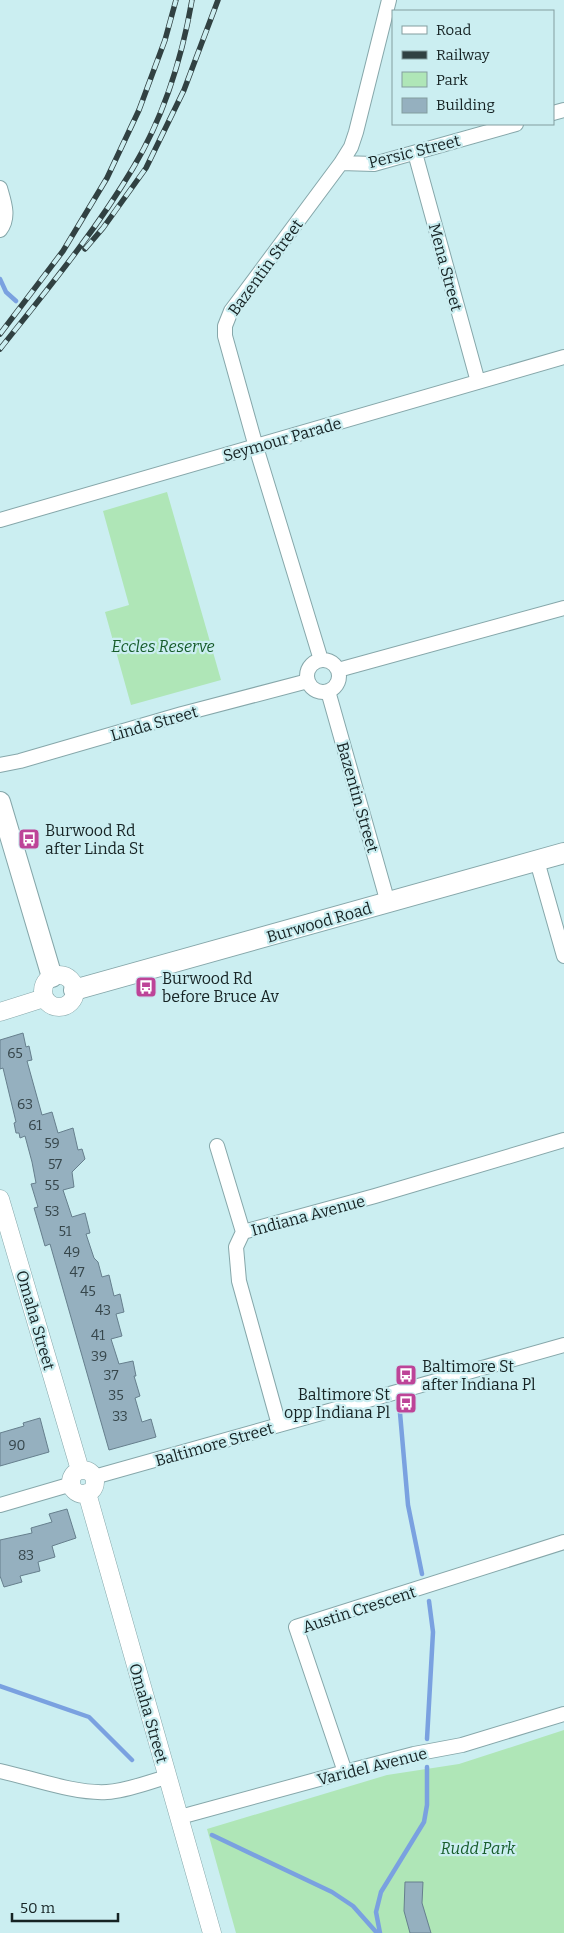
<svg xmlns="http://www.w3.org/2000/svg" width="564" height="1933" font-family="Bitter,serif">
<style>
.green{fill:#afe6b7}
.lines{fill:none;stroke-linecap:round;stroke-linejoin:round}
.stream{stroke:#7aa1e0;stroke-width:4.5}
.building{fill:#95b0bf;stroke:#667f8d}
.minor-casing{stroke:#86a7aa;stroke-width:16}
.tertiary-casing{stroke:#86a7aa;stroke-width:19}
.secondary-casing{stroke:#86a7aa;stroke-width:22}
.minor{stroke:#fff;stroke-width:14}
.tertiary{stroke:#fff;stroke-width:18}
.secondary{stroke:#fff;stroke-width:20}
.rail-casing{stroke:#314142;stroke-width:5.5}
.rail{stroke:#cbeef1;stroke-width:4;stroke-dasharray:11;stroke-linecap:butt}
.labels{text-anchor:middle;stroke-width:4.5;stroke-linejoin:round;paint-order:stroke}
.number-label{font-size:14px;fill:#36464b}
.street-label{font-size:16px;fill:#162324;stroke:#cbeef1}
.park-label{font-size:16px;font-style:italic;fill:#175c2b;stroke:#cbeef1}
.poi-label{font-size:16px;fill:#162324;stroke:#cbeef1;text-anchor:start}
</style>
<rect width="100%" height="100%" fill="#cbeef1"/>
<path class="green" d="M 167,492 L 221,680 L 131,705 L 105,612 L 129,605 L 103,511 Z
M 564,1730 L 564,1933 L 236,1933 L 207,1829 L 387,1775 L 459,1764 Z"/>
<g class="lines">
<path class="stream" d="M 0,279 L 6,292 L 16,301
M 400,1413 L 408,1505 L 422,1574
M 0,1686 L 89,1717 L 132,1760
M 427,1739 L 433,1632 L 429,1601
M 212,1835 L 332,1892 L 353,1906 L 377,1933
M 380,1933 L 376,1912 L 381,1892 L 424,1822 L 427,1805 L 427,1767"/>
</g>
<path class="building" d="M 23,1033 L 26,1047 L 29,1046 L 32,1060 L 27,1061 L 42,1115 L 52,1112 L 58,1133 L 73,1128 L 78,1150 L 82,1149 L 85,1159 L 72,1172 L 74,1187 L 63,1190 L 72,1217 L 85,1213 L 90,1233 L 86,1234 L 94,1258 L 98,1262 L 102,1277 L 109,1275 L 114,1296 L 120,1294 L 124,1312 L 116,1314 L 122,1336 L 111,1339 L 119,1364 L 133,1361 L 136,1376 L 134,1376 L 140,1396 L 135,1398 L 142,1422 L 151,1419 L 156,1437 L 109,1450 L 50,1244 L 45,1246 L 39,1225 L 34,1208 L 38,1207 L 31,1184 L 36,1183 L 32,1162 L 25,1136 L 20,1138 L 19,1133 L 16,1133 L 14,1123 L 16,1122 L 3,1068 L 0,1069 L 0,1040 Z
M 40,1418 L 49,1452 L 0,1466 L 0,1433 L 24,1426 L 23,1423 Z
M 67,1509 L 76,1538 L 52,1546 L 55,1557 L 38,1562 L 40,1571 L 20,1576 L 22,1582 L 4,1587 L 0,1576 L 0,1540 L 32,1533 L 31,1528 L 52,1522 L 49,1514 Z
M 405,1882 L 423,1882 L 422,1903 L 431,1933 L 410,1933 L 404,1911 Z"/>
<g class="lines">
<g class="minor-casing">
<path id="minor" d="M 553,113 L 564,110
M 415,153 L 478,382
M 341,163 L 374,164 L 516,124
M 0,188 C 4,202 10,217 0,230
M 0,520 L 564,357
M 321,660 L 256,447 L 225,336 L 225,326 L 231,311 L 341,163 L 351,147 L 356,132 L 389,0
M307 676a16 16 0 1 1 32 0a16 16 0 1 1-32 0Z
M 338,670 L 564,608
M 328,691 L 388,903
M 0,765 L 20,761 L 182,714 L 308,681
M 537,861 L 564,956
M 217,1146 L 243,1232
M 279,1425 L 239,1281 L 236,1247 L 243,1232 L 375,1196 L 564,1140
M 94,1477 L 564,1345
M 0,1505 L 72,1484
M 0,1771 C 32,1778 75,1794 107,1792 C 127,1791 148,1782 167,1777
M 345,1772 L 296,1627 L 564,1542
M 180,1817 L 345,1772 L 414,1754 L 462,1745 L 564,1714"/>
</g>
<g class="tertiary-casing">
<path id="tertiary" d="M43 991a16 16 0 1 1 32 0a16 16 0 1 1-32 0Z
M 0,1012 L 44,998
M 0,1199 L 80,1470
M71 1482a12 12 0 1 1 24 0a12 12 0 1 1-24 0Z
M 87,1493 L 212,1933"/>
</g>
<g class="secondary-casing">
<path id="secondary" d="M 0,802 L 52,977
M 74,990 L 564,853"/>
</g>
<use href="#minor" class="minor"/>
<use href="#tertiary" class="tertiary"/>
<use href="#secondary" class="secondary"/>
<g class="rail-casing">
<path id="rail" d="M 85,249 L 103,228 L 146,168 L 184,90 L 218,0
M 0,334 L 63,251 L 107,178 L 139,110 L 165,40 L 176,0
M 0,349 C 46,291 95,232 133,168 C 163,118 182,58 192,0"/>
</g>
<use href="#rail" class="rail"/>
</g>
<defs>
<g id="bus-square" transform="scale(1.125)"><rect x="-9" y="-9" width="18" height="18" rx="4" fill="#bd4498" stroke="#cbeef1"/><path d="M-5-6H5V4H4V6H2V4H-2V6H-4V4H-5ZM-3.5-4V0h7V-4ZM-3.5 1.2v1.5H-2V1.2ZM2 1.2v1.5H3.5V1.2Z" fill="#fff"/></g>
</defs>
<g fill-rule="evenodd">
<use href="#bus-square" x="29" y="839"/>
<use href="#bus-square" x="146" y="987"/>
<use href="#bus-square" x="406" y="1375"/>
<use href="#bus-square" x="406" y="1403"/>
</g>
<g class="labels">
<g class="number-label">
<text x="15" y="1058">65</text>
<text x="25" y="1109">63</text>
<text x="35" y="1130">61</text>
<text x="52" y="1148">59</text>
<text x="55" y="1169">57</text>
<text x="52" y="1190">55</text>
<text x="52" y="1216">53</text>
<text x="65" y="1236">51</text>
<text x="72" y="1257">49</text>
<text x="77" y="1277">47</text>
<text x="88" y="1296">45</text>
<text x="103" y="1315">43</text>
<text x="98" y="1340">41</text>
<text x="99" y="1361">39</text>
<text x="111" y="1380">37</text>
<text x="116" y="1400">35</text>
<text x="120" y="1421">33</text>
<text x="17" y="1450">90</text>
<text x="26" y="1560">83</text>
</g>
<g class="street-label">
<text transform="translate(414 151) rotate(-14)" y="6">Persic Street</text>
<text transform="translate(265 267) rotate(-54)" y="6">Bazentin Street</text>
<text transform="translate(446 267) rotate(75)" y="6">Mena Street</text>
<text transform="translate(282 439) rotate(-16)" y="6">Seymour Parade</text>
<text transform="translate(154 723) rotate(-16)" y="6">Linda Street</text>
<text transform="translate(358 797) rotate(74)" y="6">Bazentin Street</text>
<text transform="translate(319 922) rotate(-16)" y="6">Burwood Road</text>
<text transform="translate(308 1215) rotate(-15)" y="6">Indiana Avenue</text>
<text transform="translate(36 1320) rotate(74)" y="6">Omaha Street</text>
<text transform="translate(214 1444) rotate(-16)" y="6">Baltimore Street</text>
<text transform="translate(359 1609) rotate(-18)" y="6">Austin Crescent</text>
<text transform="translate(149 1713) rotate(74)" y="6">Omaha Street</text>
<text transform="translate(372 1766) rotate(-14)" y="6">Varidel Avenue</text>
</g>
<g class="park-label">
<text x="163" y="652">Eccles Reserve</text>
<text x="478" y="1854">Rudd Park</text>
</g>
<g class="poi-label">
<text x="45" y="836">Burwood Rd<tspan x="45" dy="18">after Linda St</tspan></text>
<text x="162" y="984">Burwood Rd<tspan x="162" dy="18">before Bruce Av</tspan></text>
<text x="422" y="1372">Baltimore St<tspan x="422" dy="18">after Indiana Pl</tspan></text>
<text x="390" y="1400" text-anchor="end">Baltimore St<tspan x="390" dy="18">opp Indiana Pl</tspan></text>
</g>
</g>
<rect x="392" y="10" width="162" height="115" fill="#cbeef1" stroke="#839d9f"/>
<rect x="402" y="26" width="25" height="8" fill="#ffffff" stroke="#839d9f"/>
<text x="436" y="35" font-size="15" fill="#162324">Road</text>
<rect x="402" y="51" width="25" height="8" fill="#314142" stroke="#839d9f"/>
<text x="436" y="60" font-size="15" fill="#162324">Railway</text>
<rect x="402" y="72" width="25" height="15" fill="#afe6b7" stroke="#839d9f"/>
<text x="436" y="85" font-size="15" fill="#162324">Park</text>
<rect x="402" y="98" width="25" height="15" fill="#95b0bf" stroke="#839d9f"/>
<text x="436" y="110" font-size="15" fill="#162324">Building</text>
<path d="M12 1913v8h106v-8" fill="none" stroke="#162324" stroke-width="2.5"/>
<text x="20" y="1913" font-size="15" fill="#162324" stroke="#cbeef1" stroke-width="4" paint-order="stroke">50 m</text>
</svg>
